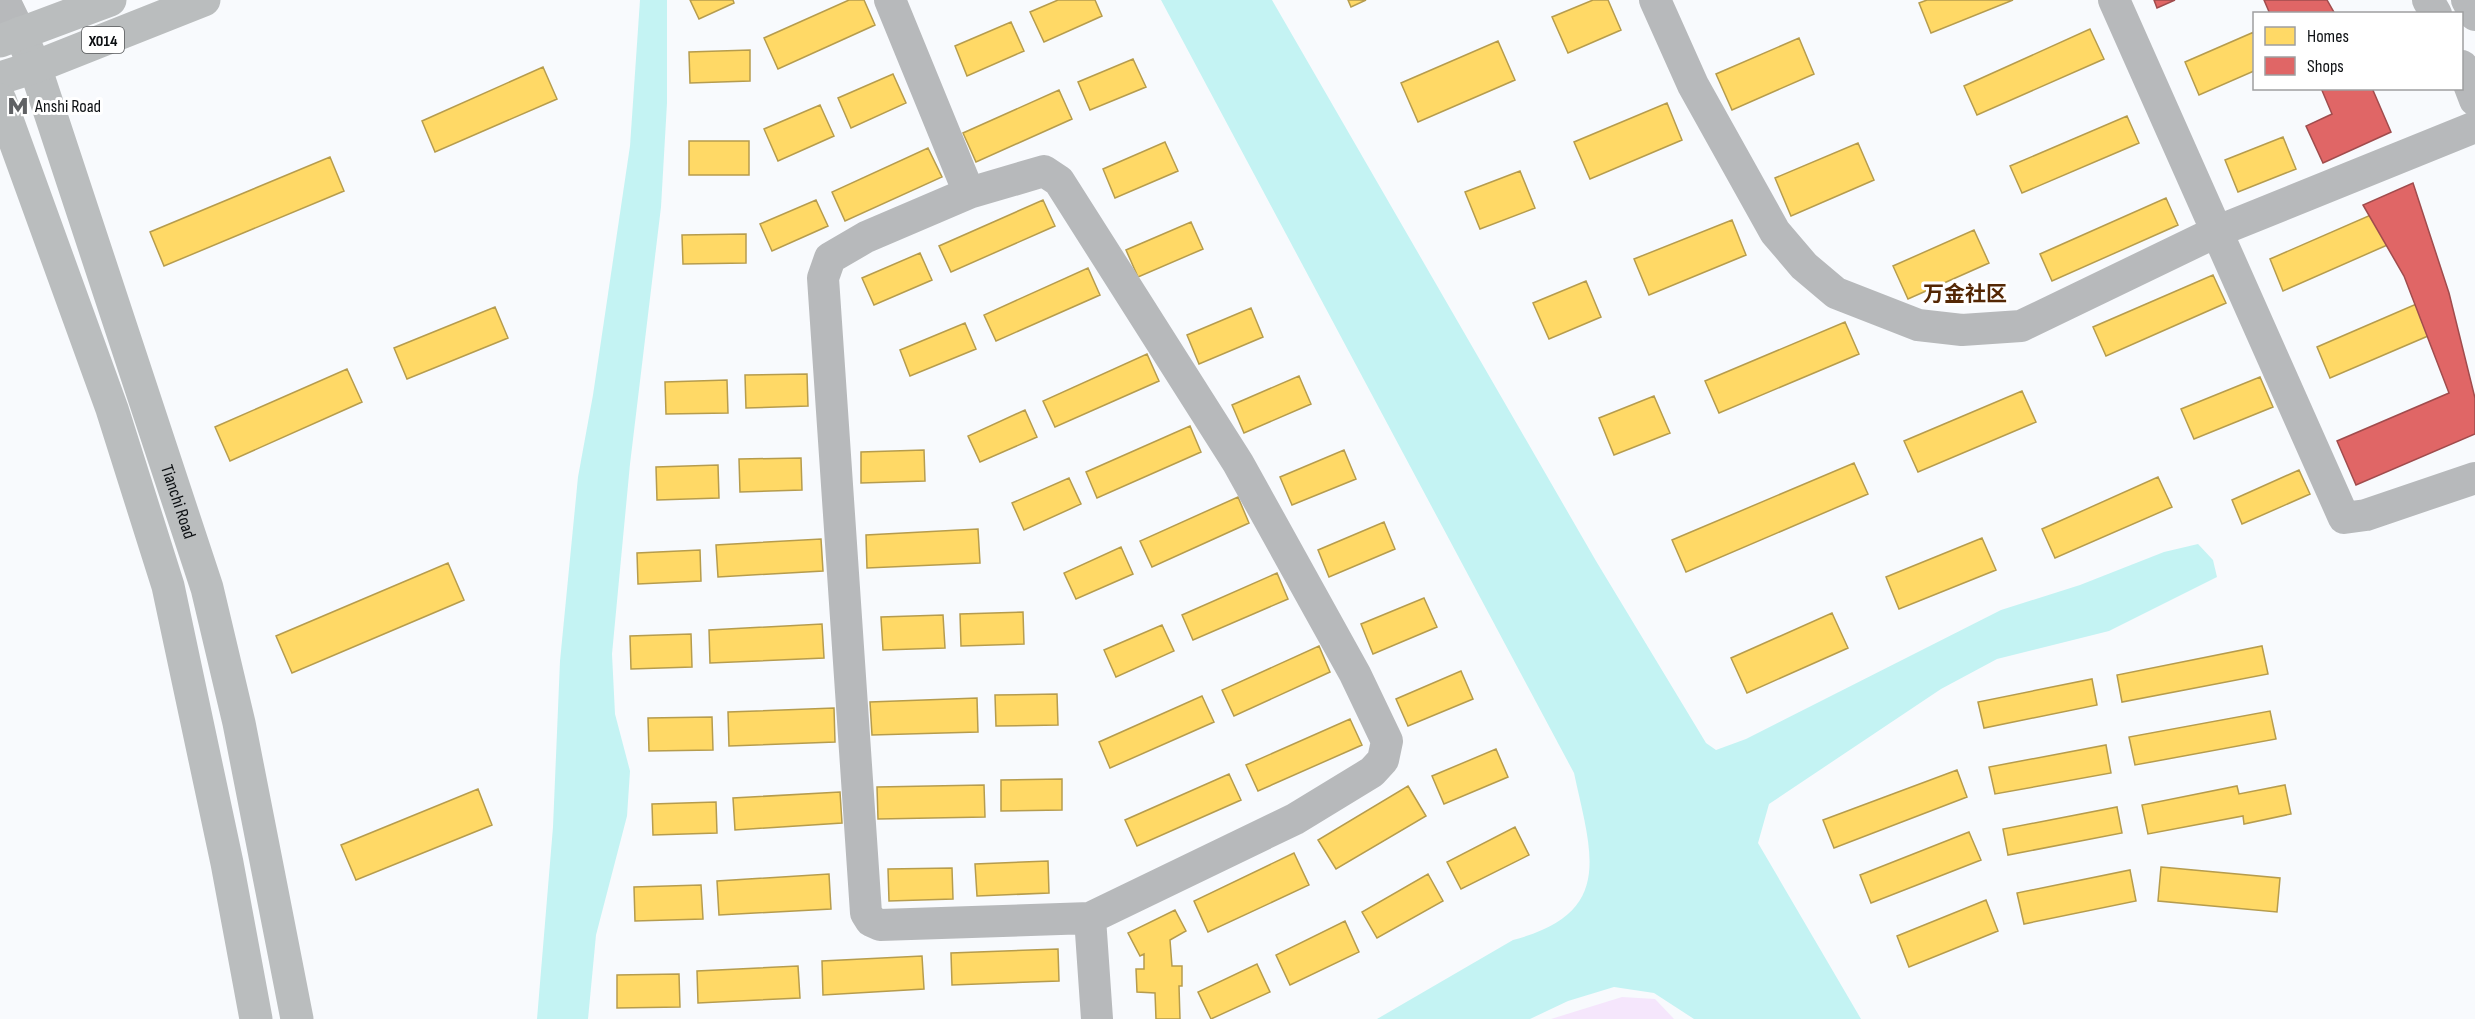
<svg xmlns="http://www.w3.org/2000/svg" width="2475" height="1019" font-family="'Sofia Sans Condensed','Noto Sans SC',sans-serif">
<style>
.green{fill:#f5e6fc}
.water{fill:#c4f3f3}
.homes{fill:#ffd966;stroke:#b69c4d;stroke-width:1.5}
.shops{fill:#e06666;stroke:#a04c4d;stroke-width:1.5}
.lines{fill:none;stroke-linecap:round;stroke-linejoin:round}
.minor{stroke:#b7b9bb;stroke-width:32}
.major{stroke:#babdbe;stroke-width:33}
.labels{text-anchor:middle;stroke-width:6;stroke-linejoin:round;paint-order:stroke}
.shield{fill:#fff;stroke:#555759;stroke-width:1.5}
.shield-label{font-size:16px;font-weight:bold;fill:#0c0f12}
.poi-label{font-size:18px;fill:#0c0f12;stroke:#fff;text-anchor:start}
.street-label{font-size:18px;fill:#0c0f12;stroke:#fff}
.quarter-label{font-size:21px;font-weight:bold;fill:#542704;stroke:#fff}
</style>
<rect width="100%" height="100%" fill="#f8fafd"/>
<path class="green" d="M 1622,997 L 1655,999 L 1674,1019 L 1551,1019 Z"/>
<path class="water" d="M 640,0 L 667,0 L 667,103 L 661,207 L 630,464 L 612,654 L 615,714 L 630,771 L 627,816 L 596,935 L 588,1019 L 537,1019 L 553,827 L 560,661 L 578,477 L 593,395 L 630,146 Z
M 1161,0 L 1272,0 L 1596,561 L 1706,743 L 1716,750 L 1746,739 L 2001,610 L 2080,585 L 2164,552 L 2198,544 L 2213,560 L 2217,577 L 2109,631 L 1997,659 L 1941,689 L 1769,804 L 1758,843 L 1861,1019 L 1694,1019 L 1654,993 L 1614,987 L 1568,1001 L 1530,1019 L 1377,1019 L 1513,940 C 1616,913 1591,853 1574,773 Z"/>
<path class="homes" d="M 690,0 L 733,0 L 734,3 L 699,19 Z
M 849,0 L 864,0 L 875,25 L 778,69 L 764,38 Z
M 1058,0 L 1095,0 L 1102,16 L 1044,42 L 1030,12 Z
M 1348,0 L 1366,0 L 1351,7 Z
M 1593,0 L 1608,0 L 1621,30 L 1568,53 L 1552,17 Z
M 1927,0 L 2013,0 L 1931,33 L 1919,3 Z
M 1011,22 L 1024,51 L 967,76 L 955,46 Z
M 2090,29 L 2104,59 L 1977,115 L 1964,86 Z
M 2254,32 L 2254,71 L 2199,95 L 2185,62 Z
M 1799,38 L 1814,74 L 1732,110 L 1716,74 Z
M 1498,41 L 1515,80 L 1418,122 L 1401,83 Z
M 750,50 L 750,81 L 690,83 L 689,52 Z
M 1133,59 L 1146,87 L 1090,110 L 1078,82 Z
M 543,67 L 557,99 L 435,152 L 422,121 Z
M 893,74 L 906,103 L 851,128 L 838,98 Z
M 1059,90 L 1072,119 L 976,162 L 963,133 Z
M 1667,103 L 1682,140 L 1590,179 L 1574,142 Z
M 820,105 L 834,136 L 778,161 L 764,129 Z
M 2357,105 L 2371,137 L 2323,160 L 2308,128 Z
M 2127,116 L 2139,143 L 2022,193 L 2010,166 Z
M 2283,137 L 2296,169 L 2238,192 L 2225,160 Z
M 689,141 L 749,141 L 749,175 L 689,175 Z
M 1165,142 L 1178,171 L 1115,198 L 1103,169 Z
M 1858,143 L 1874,180 L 1791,216 L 1775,178 Z
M 928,148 L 942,177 L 845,221 L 832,192 Z
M 330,157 L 344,191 L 164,266 L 150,232 Z
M 1520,171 L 1535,208 L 1480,229 L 1465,192 Z
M 2166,198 L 2178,225 L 2052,281 L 2040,254 Z
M 816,200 L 828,226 L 772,251 L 760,224 Z
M 1043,200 L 1055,226 L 951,272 L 939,246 Z
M 2396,204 L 2410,235 L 2283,291 L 2270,259 Z
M 1732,220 L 1746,255 L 1649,295 L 1634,259 Z
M 1191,222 L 1203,249 L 1138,277 L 1126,250 Z
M 1974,230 L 1989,263 L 1908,299 L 1893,266 Z
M 746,234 L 746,263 L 683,264 L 682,235 Z
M 920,253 L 932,280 L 874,305 L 862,278 Z
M 1088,268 L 1100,295 L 996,341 L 984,315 Z
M 2213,275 L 2226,303 L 2106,356 L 2093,327 Z
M 1586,281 L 1601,317 L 1549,339 L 1533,303 Z
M 2428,299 L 2442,330 L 2330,378 L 2317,347 Z
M 495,307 L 508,338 L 407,379 L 394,348 Z
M 1251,308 L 1263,337 L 1199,364 L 1187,335 Z
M 1845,322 L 1859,354 L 1719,413 L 1705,381 Z
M 965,323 L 976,349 L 910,376 L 900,350 Z
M 1147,354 L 1159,381 L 1055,427 L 1043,401 Z
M 347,369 L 362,402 L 230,461 L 215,427 Z
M 807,374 L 808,406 L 746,408 L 745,375 Z
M 1299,376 L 1311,404 L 1244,433 L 1232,405 Z
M 2260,377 L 2273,407 L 2194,439 L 2181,409 Z
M 727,380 L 728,413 L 666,414 L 665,382 Z
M 2022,391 L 2036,422 L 1918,472 L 1904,441 Z
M 2452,395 L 2466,426 L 2356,475 L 2342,443 Z
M 1654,396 L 1670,433 L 1614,455 L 1599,418 Z
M 1025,410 L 1037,437 L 980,462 L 968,436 Z
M 1190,426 L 1201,452 L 1097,498 L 1086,472 Z
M 924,450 L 925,481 L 861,483 L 861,452 Z
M 1344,450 L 1356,479 L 1292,505 L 1280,477 Z
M 801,458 L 802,490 L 740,492 L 739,459 Z
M 1854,463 L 1868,494 L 1686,572 L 1672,540 Z
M 718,465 L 719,498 L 657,500 L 656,467 Z
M 2299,470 L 2310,494 L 2242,524 L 2232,500 Z
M 2158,477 L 2172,507 L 2055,558 L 2042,529 Z
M 1069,478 L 1081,504 L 1024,530 L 1012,503 Z
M 1238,497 L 1249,523 L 1152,567 L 1140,541 Z
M 1384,522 L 1395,549 L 1329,577 L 1318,550 Z
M 978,529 L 980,563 L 867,568 L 866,535 Z
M 1982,538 L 1996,570 L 1899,609 L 1886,577 Z
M 821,539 L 823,571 L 718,577 L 716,545 Z
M 1121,547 L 1133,574 L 1076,599 L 1064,573 Z
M 700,550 L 701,581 L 638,584 L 637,553 Z
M 448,563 L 464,600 L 292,673 L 276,636 Z
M 1277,573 L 1288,599 L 1193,640 L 1182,615 Z
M 1424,598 L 1437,627 L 1373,654 L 1361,624 Z
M 1023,612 L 1024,644 L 961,646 L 960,614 Z
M 1832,613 L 1848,648 L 1747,693 L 1731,658 Z
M 943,615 L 945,648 L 883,650 L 881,617 Z
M 822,624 L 824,658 L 710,663 L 709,630 Z
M 1162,625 L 1174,651 L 1116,677 L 1104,650 Z
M 691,634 L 692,667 L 631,669 L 630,636 Z
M 1319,646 L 1330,672 L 1234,716 L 1222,690 Z
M 2262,646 L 2268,674 L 2122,702 L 2117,675 Z
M 1461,671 L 1473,699 L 1408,726 L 1396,699 Z
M 2092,679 L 2097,705 L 1984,728 L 1978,702 Z
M 1057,694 L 1058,725 L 996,726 L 995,695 Z
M 1202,696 L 1214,722 L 1110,768 L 1099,742 Z
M 977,698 L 978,732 L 872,735 L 870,702 Z
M 834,708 L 835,742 L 729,746 L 728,712 Z
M 2270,711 L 2276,739 L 2135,765 L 2129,737 Z
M 712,717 L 713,750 L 649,751 L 648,718 Z
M 1350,719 L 1362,745 L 1258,791 L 1246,765 Z
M 2106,745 L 2111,773 L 1995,794 L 1989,767 Z
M 1496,749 L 1508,777 L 1444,804 L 1432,776 Z
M 1957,770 L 1967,797 L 1834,848 L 1823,820 Z
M 1229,774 L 1241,800 L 1137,846 L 1125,820 Z
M 1062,779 L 1062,810 L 1001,811 L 1001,780 Z
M 984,785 L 985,817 L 878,819 L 877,787 Z
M 2285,785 L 2291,814 L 2244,824 L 2243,816 L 2148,834 L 2142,805 L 2237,786 L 2239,794 Z
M 1408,786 L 1426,816 L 1336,869 L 1318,840 Z
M 478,789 L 492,825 L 356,880 L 341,845 Z
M 840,792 L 842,823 L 735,830 L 733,798 Z
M 716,802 L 717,833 L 653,835 L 652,804 Z
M 2117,807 L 2122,833 L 2008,855 L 2003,829 Z
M 1515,827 L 1529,855 L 1461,889 L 1447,862 Z
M 1969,832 L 1981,860 L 1871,903 L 1860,875 Z
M 1294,853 L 1309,885 L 1208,932 L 1194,901 Z
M 1048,861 L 1049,893 L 977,896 L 975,864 Z
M 2161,867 L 2280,878 L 2277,912 L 2158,901 Z
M 952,868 L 953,899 L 889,901 L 888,869 Z
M 2130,870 L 2136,901 L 2024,924 L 2017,893 Z
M 829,874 L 831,909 L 719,915 L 717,881 Z
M 1428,874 L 1443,901 L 1377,938 L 1362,912 Z
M 701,885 L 703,919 L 635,921 L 634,887 Z
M 1986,900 L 1998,931 L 1909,967 L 1897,936 Z
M 1175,910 L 1186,931 L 1170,940 L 1172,966 L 1182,966 L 1182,986 L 1179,986 L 1180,1019 L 1156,1019 L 1155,993 L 1137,992 L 1136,969 L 1144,969 L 1144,954 L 1140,956 L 1128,933 Z
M 1345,921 L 1359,952 L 1290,985 L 1276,955 Z
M 1058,949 L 1059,981 L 952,985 L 951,953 Z
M 922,956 L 924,989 L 823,995 L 822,961 Z
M 1257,964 L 1270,992 L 1211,1019 L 1198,992 Z
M 798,966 L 800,998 L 698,1003 L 697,971 Z
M 679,974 L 680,1007 L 617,1008 L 617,975 Z"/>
<path class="shops" d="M 2154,0 L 2175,0 L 2157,8 Z
M 2264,0 L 2327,0 L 2335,14 L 2270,14 Z
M 2321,88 L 2372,88 L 2391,132 L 2323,163 L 2306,126 L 2332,114 Z
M 2413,183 L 2449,293 L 2475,398 L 2475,434 L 2356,485 L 2337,441 L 2449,393 L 2404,276 L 2363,205 Z"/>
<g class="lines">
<path class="minor" d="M 4,0 L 20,33
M 890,0 L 969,193
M 1655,0 L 1693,85 L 1775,232 L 1804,266 L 1836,293 L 1918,325 L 1962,330 L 2021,326 L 2218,231 L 2475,127
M 2114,0 L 2344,518 L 2366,515 L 2475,478
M 2428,0 L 2436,14
M 2467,0 L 2475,15
M 2462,66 L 2475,100
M 1044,171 L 1059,181 L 1238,463 L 1355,674 L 1387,741 L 1383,760 L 1372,772 L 1295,819 L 1090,918 L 880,925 L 871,921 L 866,913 L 823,278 L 830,258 L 866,237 L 969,193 Z
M 1090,918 L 1097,1019"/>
<g class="major">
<path id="s1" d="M 20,33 L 35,67 L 207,588 L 239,723 L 297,1019"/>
<path d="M 0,41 L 110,0"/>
<path d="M 0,78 L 35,67 L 204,0"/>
<path d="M 0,100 L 112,409 L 168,586 L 227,863 L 256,1019"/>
</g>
</g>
<defs>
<g id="metro-bare" transform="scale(1.62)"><path d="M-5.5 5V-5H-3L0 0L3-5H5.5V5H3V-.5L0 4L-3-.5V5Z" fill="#5f6164" stroke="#fff" stroke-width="2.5" paint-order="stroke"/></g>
</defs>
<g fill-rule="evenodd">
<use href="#metro-bare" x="18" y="106"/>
</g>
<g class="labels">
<rect class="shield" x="82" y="27" width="42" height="26" rx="4.5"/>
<g class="shield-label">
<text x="103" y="46">X014</text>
</g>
<g class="poi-label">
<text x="35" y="112">Anshi Road</text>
</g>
<g class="street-label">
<text dy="6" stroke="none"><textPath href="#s1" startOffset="495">Tianchi Road</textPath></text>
</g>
<g class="quarter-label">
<text x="1965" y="301">万金社区</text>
</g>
</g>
<rect x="2253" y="12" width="210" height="78" fill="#ffffff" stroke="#9e9fa0" stroke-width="1.5"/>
<rect x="2265" y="27" width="30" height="18" fill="#ffd966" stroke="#9e9fa0" stroke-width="1.5"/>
<text x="2307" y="42" font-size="18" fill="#0c0f12">Homes</text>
<rect x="2265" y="57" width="30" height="18" fill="#e06666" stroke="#9e9fa0" stroke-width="1.5"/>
<text x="2307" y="72" font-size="18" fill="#0c0f12">Shops</text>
</svg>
